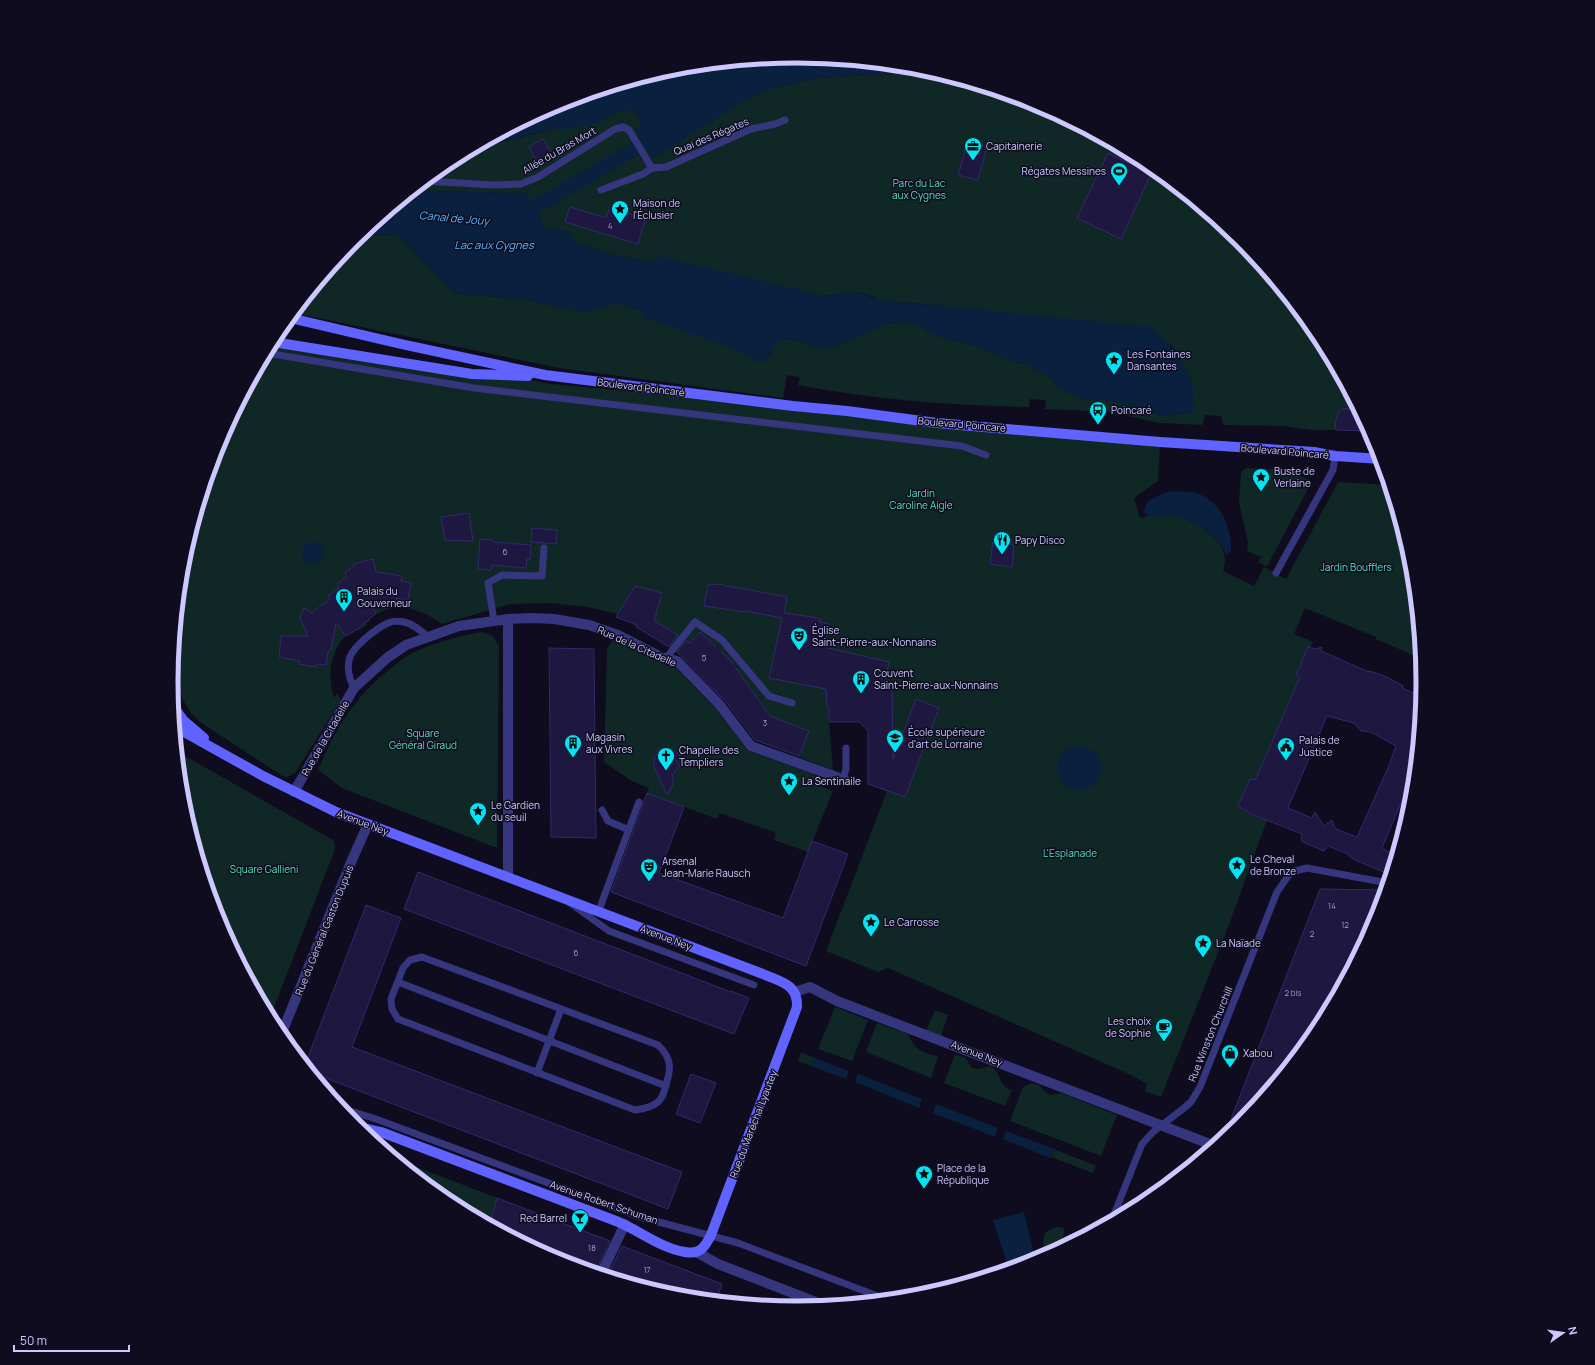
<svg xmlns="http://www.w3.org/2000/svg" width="1595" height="1365" font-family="Manrope,sans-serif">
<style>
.green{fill:#0f2826;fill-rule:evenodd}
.water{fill:#0a203f}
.building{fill:#1e1740;stroke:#33296c;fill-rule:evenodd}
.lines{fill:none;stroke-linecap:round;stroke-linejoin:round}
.lane{stroke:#36367e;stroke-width:7}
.street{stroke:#36367e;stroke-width:10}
.secondary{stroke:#6063ff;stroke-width:10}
.labels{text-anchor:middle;stroke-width:3;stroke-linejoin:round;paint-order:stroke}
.number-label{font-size:8px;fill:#a19ccf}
.street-label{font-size:10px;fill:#cdc9ff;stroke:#0e0c1e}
.poi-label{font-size:10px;fill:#cdc9ff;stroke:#0e0c1e;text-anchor:start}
.park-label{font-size:10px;fill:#54e0b7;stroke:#0e0c1e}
.water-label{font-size:11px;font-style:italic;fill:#57b9ff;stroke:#0e0c1e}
.rim{fill:none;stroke:#cdc9ff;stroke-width:5}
</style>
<rect width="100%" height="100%" fill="#0e0c1e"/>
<path class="green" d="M 892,74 L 944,75 L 1037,104 L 1146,162 L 1241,240 L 1319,335 L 1370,432 L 1356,431 L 1357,422 L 1343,409 C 1335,414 1335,421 1336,430 L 1312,430 L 1281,426 L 1223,425 L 1221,416 L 1205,415 L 1202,425 L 1160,423 L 1110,412 L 1045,409 L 1046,400 L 1030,399 L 1029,407 C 951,405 874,400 798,385 L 800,377 L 787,375 L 783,398 L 559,368 L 294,313 L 355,239 L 361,234 L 398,235 L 455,293 L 528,300 L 583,312 L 617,303 L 642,311 L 735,349 L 759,362 L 770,356 L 774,345 L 781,339 L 792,340 L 824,349 L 846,342 L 887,323 L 901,322 L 915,324 L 931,333 L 947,339 L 977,346 L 997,354 L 1013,362 L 1024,363 L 1047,375 L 1061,389 L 1080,398 L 1100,399 L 1128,404 L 1162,416 L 1193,412 L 1193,398 L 1190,377 L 1171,345 L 945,306 L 885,301 L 859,292 L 826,296 L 655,261 L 651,262 L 628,257 L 614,255 L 574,242 L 570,232 L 543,228 L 539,213 L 526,193 L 413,191 L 450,161 L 482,144 L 494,144 L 545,131 L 597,123 L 613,113 L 623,110 L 629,110 L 636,113 L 640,118 L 641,126 L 635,130 L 748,98 L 771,88 L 817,78 Z
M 275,337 L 552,384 L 1160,442 L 1158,481 L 1134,498 L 1140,518 C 1148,517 1157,514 1165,515 C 1190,516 1235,540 1223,571 L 1254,586 L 1264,567 L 1286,579 L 1338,482 L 1389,485 L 1412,561 L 1422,659 L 1376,639 L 1376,637 L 1305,608 L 1294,634 L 1313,642 L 1300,672 L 1298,671 L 1296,674 L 1300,677 L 1255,780 L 1250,779 L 1238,806 L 1241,807 L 1240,809 L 1267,820 L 1230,922 L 1161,1097 L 1145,1091 L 1147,1084 L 1131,1075 L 888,968 L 878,972 L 826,951 L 887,791 L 868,784 L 868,720 L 851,722 L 829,722 L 833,770 L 799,757 L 809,731 L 770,716 L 748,685 L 729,676 L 737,667 L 720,652 L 722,651 L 716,645 L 714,647 L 700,633 L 678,654 L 667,645 L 638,611 L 643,601 L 659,605 L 662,593 L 635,586 L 618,614 L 588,607 L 551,603 L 510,604 L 442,624 C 419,607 394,600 369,619 L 370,620 L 366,624 L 367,625 L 359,630 L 358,629 C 354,632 349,632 345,636 C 330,653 327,677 334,698 L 337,693 L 341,700 L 295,773 L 290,776 L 284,777 L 200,722 L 191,713 L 183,700 L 178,686 L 175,646 L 183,560 L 219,443 ZM 818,616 L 820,617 L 820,622 L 829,624 L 816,687 L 769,677 L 782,618 L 817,619 Z
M 1247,468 L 1287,470 L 1312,481 L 1267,567 L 1258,562 L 1261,557 L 1247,551 L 1248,543 L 1239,502 L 1241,474 L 1243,470 Z
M 482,632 L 493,636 L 499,646 L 497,848 L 342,788 L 318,770 C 335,730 354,697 390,669 C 398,662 407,655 417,651 C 438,641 460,636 482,632 Z
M 613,639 L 637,651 L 673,665 L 717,710 L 747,750 L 818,776 L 813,783 L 833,791 L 808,852 L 774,840 L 776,834 L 774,832 L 719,813 L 717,819 L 647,793 L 649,788 L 632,781 L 604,762 L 607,649 Z
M 178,752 L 333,840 L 335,843 L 335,849 L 270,1018 L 219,922 L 183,804 Z
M 835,1007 L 868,1020 L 852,1061 L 818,1049 Z
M 935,1010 L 948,1015 L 941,1036 L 926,1031 Z
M 877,1023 L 908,1034 C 914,1049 923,1054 938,1056 L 931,1078 L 866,1052 Z
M 801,1052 L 815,1058 L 811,1066 L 798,1061 Z
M 955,1055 L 965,1057 L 972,1068 L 979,1069 L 990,1066 C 1001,1070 998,1088 1012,1090 L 1005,1106 L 944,1083 Z
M 1033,1083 L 1040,1086 L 1049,1095 L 1061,1093 L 1117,1115 L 1101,1156 L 1010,1121 L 1023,1087 Z
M 1054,1149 L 1096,1166 L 1093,1173 L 1051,1157 Z
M 396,1159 L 497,1198 L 490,1225 L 449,1203 Z
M 1057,1227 L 1064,1228 L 1064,1233 L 1057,1251 L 1045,1257 C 1043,1243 1039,1231 1057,1227 Z"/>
<path class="water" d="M 798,56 L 920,68 L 944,75 L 892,74 L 817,78 L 771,88 L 748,98 L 653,159 L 647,150 L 549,207 L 539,213 L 543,227 L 570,232 L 574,242 L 614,255 L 628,257 L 651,262 L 655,261 L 659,256 L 826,296 L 859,292 L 871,297 L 895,302 L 945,306 L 1152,327 C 1166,341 1183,359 1190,378 C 1194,388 1193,401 1193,412 L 1162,416 L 1128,404 L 1100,399 L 1080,398 L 1061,389 L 1047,375 L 1024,363 L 1013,362 L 997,354 L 977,346 L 947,339 L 931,333 L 915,324 L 901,322 L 887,323 L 846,342 L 824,349 L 792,340 L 781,339 C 773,346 772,354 765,362 L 759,362 L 735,349 L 645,318 L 642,311 L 618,303 L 583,312 L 528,300 L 455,293 L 398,235 L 361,234 L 413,191 L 526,193 L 532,201 L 640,138 L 635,130 L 641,126 C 641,117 636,110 626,110 C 614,109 607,120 596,123 C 580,128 561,128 545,131 C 524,135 503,143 482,144 L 558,104 L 675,68 Z
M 1172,491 C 1180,492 1189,491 1197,493 C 1220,501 1232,527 1231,551 L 1226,556 C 1219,532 1189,517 1165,515 C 1159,514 1153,516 1147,517 L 1146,513 L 1143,513 L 1148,501 L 1162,494 Z
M302 553a11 11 0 1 1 22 0a11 11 0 1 1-22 0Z
M1057 768a22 22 0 1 1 44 0a22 22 0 1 1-44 0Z
M 815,1058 L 849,1071 L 846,1079 L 811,1066 Z
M 858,1074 L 922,1099 L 919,1108 L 855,1082 Z
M 936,1104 L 998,1128 L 995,1137 L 933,1113 Z
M 1006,1131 L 1054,1149 L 1050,1158 L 1003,1139 Z
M 1024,1212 L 1036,1262 L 1009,1270 L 993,1220 Z"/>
<path class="building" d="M 543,139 L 554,158 L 539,166 L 529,147 Z
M 968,141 L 987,147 L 978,180 L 958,175 Z
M 1108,153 L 1151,174 L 1121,239 L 1077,218 Z
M 570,207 L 606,218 L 609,210 L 618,212 L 618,210 L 645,219 L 638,244 L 565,222 Z
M 1358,408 L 1370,431 L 1336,430 L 1335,423 L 1339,411 L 1343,409 Z
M 469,513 L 473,541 L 445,540 L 441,517 Z
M 532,528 L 557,530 L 556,544 L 531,542 Z
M 480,539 L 493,540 L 493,542 L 531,545 L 530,560 L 527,559 L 526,568 L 491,565 L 491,570 L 478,569 Z
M 993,542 L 1014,545 L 1012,567 L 990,564 Z
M 373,559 L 376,572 L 402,576 L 401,581 L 411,583 L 408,600 L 396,598 L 396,603 L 372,607 L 376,613 L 358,629 L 346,636 L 336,623 L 331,650 L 328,652 L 326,665 L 317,664 L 316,667 L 299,664 L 300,661 L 279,657 L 281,636 L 308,636 L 300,618 L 304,608 L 312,613 L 330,599 L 328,596 L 339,588 L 337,584 L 347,577 L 345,572 L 354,566 L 354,564 Z
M 717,584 L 787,597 L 784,613 L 820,618 L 819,622 L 829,624 L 824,647 L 889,662 L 885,681 L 892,682 L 893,759 L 916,699 L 939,708 L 905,797 L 868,784 L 868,731 L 859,722 L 829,722 L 829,709 L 828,706 L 827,706 L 826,689 L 769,678 L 782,618 L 745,611 L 745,612 L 704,606 L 708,585 Z
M 635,586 L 662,593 L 654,621 L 678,635 L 669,647 L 636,627 L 637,625 L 616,617 Z
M 700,632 L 730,660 L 770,716 L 809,731 L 799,756 L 755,740 L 726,702 L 677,652 L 686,641 L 690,643 Z
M 1308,647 L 1315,649 L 1322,647 L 1321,651 L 1369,672 L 1369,671 L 1376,673 L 1387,677 L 1403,686 L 1402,688 L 1423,697 L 1415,770 L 1382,848 L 1396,856 L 1391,875 L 1355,860 L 1349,856 L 1350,855 L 1328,846 L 1324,851 L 1301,841 L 1302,834 L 1256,816 L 1240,808 L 1241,807 L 1238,806 L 1250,779 L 1255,780 L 1267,754 L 1300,677 L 1296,674 L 1302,664 L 1301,663 ZM 1327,716 L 1354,723 L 1361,731 L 1371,732 L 1396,746 L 1388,768 L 1357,837 L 1338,830 L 1334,826 L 1332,820 L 1324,826 L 1315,812 L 1312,818 L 1288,808 Z
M 549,648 L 594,649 L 596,838 L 551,837 Z
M 658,749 L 672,749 L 680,756 L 676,762 L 680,766 L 673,774 L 673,785 L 667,795 L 654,767 L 654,757 L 658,753 Z
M 647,793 L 684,807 L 659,873 L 783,918 L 812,841 L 848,854 L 806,966 L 611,892 Z
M 418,872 L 731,992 L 731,991 L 749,998 L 734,1034 L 404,909 Z
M 1320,889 L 1386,890 L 1376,922 L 1318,1031 L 1242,1124 L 1231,1119 Z
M 366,905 L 401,918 L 352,1047 L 682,1172 L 668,1209 L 312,1073 L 305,1065 Z
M 691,1074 L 716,1083 L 700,1123 L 676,1114 Z
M 497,1198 L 610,1241 L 595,1273 L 558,1261 L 490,1225 Z
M 622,1246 L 722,1284 L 716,1301 L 675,1297 L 607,1276 Z"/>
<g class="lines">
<path class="lane" d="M 425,181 L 493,185 L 521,184 L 538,177 L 615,129 L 623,127 L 629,130 L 652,168 L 666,167 L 751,129 L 775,124 L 785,120
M 601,190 L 643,174 L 652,168
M 267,353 L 474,388 L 962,446 L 986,455
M 1276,573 L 1333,470 L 1335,456
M 494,621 L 488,583 L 502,575 L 542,576 L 544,548
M 666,658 L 695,622 L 722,640 L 769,696 L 792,703
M 354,688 C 350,680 347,670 349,661 C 350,648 377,628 388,623 C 393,621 399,621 404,622 C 413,624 420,630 427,636
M 843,779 L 846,769 L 846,748
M 602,810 L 608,821 L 629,830
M 570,903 L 609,931 L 754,985
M 599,910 L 639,802
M 422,957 L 658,1045 C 673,1059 671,1070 665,1088 C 664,1093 662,1098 658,1102 C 652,1107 643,1109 635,1110 L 398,1019 L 392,1009 L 391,999 L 403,968 L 410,960 Z
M 398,982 L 666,1086
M 537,1073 L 561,1009
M 343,1111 L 354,1112 L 376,1119 L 640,1217 L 738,1243 L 888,1300
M 1111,1222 L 1142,1144 L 1153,1132 L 1184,1108 L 1191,1102 L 1200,1087 L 1277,892 L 1291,872 L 1307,868 L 1388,883"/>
<path class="street" d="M 508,619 L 508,877
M 294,792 L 354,688 L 387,658 L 406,645 L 459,626 L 508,619 L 530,618 L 554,619 L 589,625 L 618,635 L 661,657 L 677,661 L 719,704 L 751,746 L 845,780
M 795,992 L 810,987 L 837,1001 L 1215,1146
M 281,1035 L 352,860 L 368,824
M 698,1253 L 718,1264 L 826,1306
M 601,1274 L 625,1224"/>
<path class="secondary" d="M 290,318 L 401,344 L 545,375 L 793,406 L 847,411 L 937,423 L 1160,442 L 1314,452 L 1335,456 L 1381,459
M 273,342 L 472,374 L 528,376
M 173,706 L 183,720 L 204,738
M 175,727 L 263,776 L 336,812 L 763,974 C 781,982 798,984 797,1007 L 711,1235 C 705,1247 700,1255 685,1252 C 660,1248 639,1230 616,1221 C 538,1191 459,1162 381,1132 L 368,1129 L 359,1129"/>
</g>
<defs>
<g id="office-pin" transform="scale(0.9)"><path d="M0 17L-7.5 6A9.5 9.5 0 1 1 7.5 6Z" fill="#00e6f4" stroke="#0e0c1e"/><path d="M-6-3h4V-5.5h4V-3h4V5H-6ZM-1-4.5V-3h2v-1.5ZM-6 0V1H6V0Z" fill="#111"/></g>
<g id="stadium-pin" transform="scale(0.9)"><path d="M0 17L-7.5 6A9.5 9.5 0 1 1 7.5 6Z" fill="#00e6f4" stroke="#0e0c1e"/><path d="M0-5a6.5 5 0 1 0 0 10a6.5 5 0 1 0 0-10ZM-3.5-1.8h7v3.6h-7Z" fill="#111"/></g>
<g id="sight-pin" transform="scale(0.9)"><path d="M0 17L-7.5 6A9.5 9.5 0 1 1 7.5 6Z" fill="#00e6f4" stroke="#0e0c1e"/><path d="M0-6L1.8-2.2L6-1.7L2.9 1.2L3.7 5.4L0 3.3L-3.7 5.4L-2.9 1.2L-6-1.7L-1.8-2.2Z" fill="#111"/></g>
<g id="bus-pin" transform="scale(0.9)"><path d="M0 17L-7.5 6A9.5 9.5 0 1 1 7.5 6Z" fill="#00e6f4" stroke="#0e0c1e"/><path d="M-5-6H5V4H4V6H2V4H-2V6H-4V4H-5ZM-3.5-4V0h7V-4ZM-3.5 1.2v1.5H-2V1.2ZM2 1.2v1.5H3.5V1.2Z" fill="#111"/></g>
<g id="restaurant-pin" transform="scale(0.9)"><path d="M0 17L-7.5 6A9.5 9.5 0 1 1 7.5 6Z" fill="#00e6f4" stroke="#0e0c1e"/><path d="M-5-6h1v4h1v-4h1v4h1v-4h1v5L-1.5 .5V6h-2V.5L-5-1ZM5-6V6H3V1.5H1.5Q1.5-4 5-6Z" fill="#111"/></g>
<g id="building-pin" transform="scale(0.9)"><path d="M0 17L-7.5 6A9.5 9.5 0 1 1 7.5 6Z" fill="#00e6f4" stroke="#0e0c1e"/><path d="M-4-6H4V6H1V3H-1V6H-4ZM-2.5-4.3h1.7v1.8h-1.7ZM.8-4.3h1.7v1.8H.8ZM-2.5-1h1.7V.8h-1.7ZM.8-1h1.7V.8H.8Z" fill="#111"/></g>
<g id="theatre-pin" transform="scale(0.9)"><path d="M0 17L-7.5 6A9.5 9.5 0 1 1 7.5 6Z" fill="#00e6f4" stroke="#0e0c1e"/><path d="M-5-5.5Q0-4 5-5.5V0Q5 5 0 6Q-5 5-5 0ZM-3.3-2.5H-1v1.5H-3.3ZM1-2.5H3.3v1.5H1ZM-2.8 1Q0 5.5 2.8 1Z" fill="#111"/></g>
<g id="university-pin" transform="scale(0.9)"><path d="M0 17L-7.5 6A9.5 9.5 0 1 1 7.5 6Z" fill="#00e6f4" stroke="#0e0c1e"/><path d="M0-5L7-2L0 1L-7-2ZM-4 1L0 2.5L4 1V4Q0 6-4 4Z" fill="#111"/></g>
<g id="civic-pin" transform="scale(0.9)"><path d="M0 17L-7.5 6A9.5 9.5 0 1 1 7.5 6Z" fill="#00e6f4" stroke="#0e0c1e"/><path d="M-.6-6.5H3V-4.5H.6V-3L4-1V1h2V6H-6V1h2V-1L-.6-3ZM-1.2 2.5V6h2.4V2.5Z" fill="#111"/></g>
<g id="church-pin" transform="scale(0.9)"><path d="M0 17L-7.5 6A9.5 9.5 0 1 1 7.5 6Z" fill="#00e6f4" stroke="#0e0c1e"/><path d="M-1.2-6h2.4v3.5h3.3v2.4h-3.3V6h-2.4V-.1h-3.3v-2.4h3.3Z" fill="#111"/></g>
<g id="cafe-pin" transform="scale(0.9)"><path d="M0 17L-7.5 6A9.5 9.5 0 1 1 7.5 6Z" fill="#00e6f4" stroke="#0e0c1e"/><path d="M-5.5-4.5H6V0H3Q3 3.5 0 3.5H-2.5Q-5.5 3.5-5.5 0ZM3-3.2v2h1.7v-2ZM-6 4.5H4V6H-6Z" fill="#111"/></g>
<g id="shop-pin" transform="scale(0.9)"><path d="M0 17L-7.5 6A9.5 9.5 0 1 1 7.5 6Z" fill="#00e6f4" stroke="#0e0c1e"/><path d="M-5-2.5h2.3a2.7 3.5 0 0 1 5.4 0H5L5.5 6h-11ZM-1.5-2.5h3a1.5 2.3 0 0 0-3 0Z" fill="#111"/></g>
<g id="bar-pin" transform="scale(0.9)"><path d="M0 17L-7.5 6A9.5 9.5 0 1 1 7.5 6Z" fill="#00e6f4" stroke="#0e0c1e"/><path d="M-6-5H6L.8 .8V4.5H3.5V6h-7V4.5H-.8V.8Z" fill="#111"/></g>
</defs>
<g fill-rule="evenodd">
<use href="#office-pin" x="973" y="146"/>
<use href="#stadium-pin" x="1119" y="171"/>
<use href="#sight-pin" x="620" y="209"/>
<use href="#sight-pin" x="1114" y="360"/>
<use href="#bus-pin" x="1098" y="410"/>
<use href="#sight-pin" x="1261" y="477"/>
<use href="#restaurant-pin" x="1002" y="540"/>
<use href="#building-pin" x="344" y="597"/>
<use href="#theatre-pin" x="799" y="636"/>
<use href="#building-pin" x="861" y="679"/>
<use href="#university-pin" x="895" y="738"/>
<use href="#building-pin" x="573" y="743"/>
<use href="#civic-pin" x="1286" y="746"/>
<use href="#church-pin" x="666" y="756"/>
<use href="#sight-pin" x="789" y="781"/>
<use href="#sight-pin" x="478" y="811"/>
<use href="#sight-pin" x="1237" y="865"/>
<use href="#theatre-pin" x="649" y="867"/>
<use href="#sight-pin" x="871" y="922"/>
<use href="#sight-pin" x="1203" y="943"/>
<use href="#cafe-pin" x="1164" y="1027"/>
<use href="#shop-pin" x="1230" y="1053"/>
<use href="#sight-pin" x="924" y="1174"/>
<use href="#bar-pin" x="580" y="1218"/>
</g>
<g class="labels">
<g class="number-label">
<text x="610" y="229">4</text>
<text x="505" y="555">6</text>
<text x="704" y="661">5</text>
<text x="765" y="726">3</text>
<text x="1332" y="909">14</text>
<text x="1345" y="928">12</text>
<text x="1312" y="937">2</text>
<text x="576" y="956">6</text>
<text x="1293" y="996">2 bis</text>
<text x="592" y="1251">18</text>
<text x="647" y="1273">17</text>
</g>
<g class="street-label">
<text transform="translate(711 136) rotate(-23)" y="4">Quai des Régates</text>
<text transform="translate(559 150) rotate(-30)" y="4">Allée du Bras Mort</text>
<text transform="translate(641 387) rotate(7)" y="4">Boulevard Poincaré</text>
<text transform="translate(962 424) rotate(5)" y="4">Boulevard Poincaré</text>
<text transform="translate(1285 451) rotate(5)" y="4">Boulevard Poincaré</text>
<text transform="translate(637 646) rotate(24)" y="4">Rue de la Citadelle</text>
<text transform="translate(325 738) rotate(-60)" y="4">Rue de la Citadelle</text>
<text transform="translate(363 822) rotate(21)" y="4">Avenue Ney</text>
<text transform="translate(324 930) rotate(-68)" y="4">Rue du Général Gaston Dupuis</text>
<text transform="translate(666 937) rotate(21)" y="4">Avenue Ney</text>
<text transform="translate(1210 1034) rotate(-68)" y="4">Rue Winston Churchill</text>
<text transform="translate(977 1053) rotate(21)" y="4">Avenue Ney</text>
<text transform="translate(753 1124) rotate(-69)" y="4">Rue du Maréchal Lyautey</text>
<text transform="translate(604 1202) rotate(19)" y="4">Avenue Robert Schuman</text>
</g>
<g class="poi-label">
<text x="986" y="150">Capitainerie</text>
<text x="1106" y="175" text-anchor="end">Régates Messines</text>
<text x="633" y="207">Maison de<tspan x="633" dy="12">l'Éclusier</tspan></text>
<text x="1127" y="358">Les Fontaines<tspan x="1127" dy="12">Dansantes</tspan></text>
<text x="1111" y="414">Poincaré</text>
<text x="1274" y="475">Buste de<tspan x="1274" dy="12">Verlaine</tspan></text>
<text x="1015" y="544">Papy Disco</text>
<text x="357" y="595">Palais du<tspan x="357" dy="12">Gouverneur</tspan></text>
<text x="812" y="634">Église<tspan x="812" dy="12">Saint-Pierre-aux-Nonnains</tspan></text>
<text x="874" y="677">Couvent<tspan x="874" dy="12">Saint-Pierre-aux-Nonnains</tspan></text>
<text x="908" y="736">École supérieure<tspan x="908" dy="12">d'art de Lorraine</tspan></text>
<text x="586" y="741">Magasin<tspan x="586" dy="12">aux Vivres</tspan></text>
<text x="1299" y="744">Palais de<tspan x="1299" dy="12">Justice</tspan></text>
<text x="679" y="754">Chapelle des<tspan x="679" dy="12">Templiers</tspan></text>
<text x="802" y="785">La Sentinaile</text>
<text x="491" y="809">Le Gardien<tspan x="491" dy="12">du seuil</tspan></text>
<text x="1250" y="863">Le Cheval<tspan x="1250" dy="12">de Bronze</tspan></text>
<text x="662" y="865">Arsenal<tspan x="662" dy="12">Jean-Marie Rausch</tspan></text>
<text x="884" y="926">Le Carrosse</text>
<text x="1216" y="947">La Naïade</text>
<text x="1151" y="1025" text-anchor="end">Les choix<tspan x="1151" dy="12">de Sophie</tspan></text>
<text x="1243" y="1057">Xabou</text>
<text x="937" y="1172">Place de la<tspan x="937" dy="12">République</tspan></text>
<text x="567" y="1222" text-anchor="end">Red Barrel</text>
</g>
<g class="park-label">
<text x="919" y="187">Parc du Lac<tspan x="919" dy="12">aux Cygnes</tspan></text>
<text x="921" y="497">Jardin<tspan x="921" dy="12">Caroline Aigle</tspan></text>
<text x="1356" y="571">Jardin Boufflers</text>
<text x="423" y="737">Square<tspan x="423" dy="12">Général Giraud</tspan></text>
<text x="1070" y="857">L'Esplanade</text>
<text x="264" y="873">Square Gallieni</text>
</g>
<g class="water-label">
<text transform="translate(454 218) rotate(5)" y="4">Canal de Jouy</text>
<text x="494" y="249">Lac aux Cygnes</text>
</g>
</g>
<path d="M0 0H1595V1365H0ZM178 682a619 619 0 1 1 1238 0a619 619 0 1 1-1238 0Z" fill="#0e0c1e" fill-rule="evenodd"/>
<path class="rim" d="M178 682a619 619 0 1 1 1238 0a619 619 0 1 1-1238 0Z"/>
<g transform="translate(1563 1333) rotate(77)" stroke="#0e0c1e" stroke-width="3" paint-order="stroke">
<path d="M0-3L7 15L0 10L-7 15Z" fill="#cdc9ff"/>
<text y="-6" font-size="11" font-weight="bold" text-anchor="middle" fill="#cdc9ff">N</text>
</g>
<path d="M14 1345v6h115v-6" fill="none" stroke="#cdc9ff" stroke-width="2"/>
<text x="20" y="1345" font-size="12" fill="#cdc9ff" stroke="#0e0c1e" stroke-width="3" paint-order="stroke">50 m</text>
</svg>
